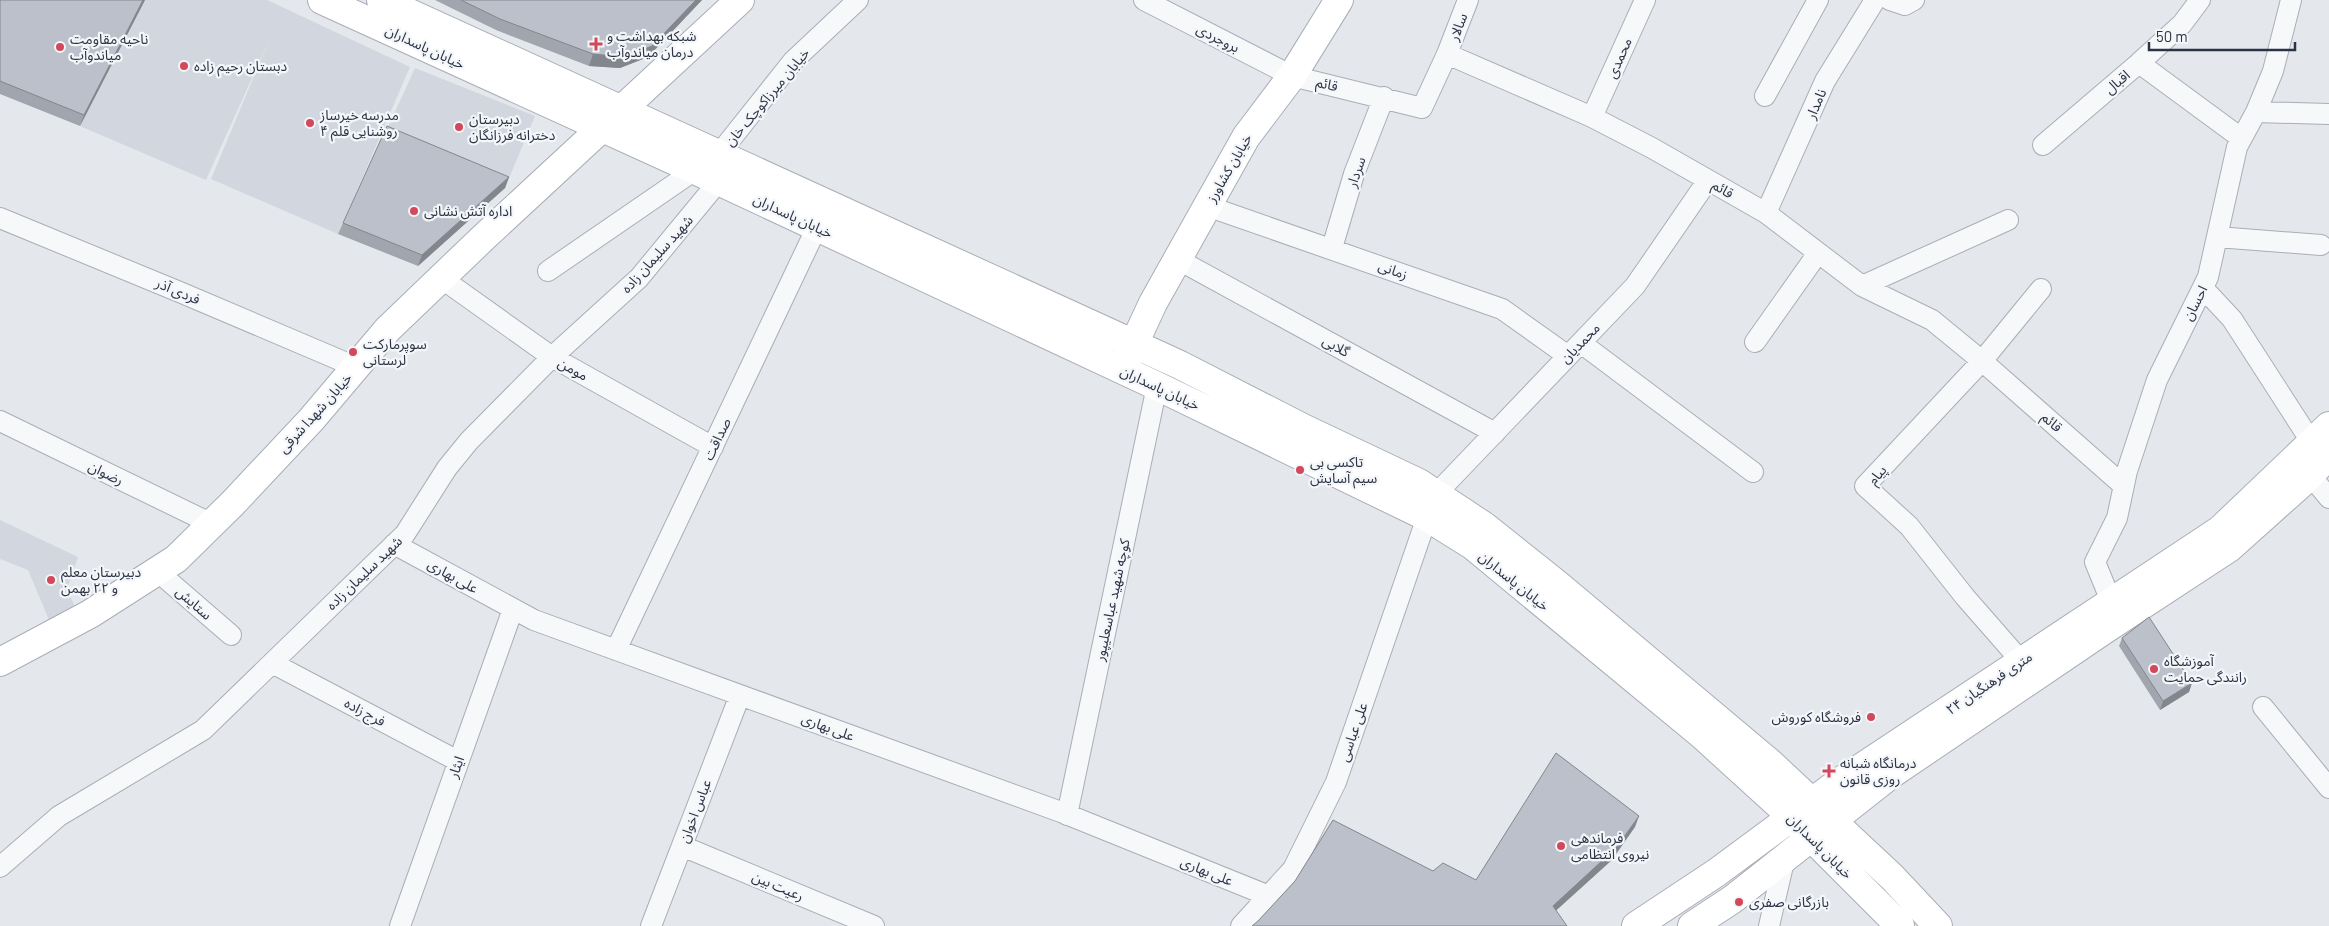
<svg xmlns="http://www.w3.org/2000/svg" width="2329" height="926" font-family="Barlow,'Noto Sans Arabic',sans-serif">
<style>
.built{fill:#d2d6de}
.lines{fill:none;stroke-linecap:round;stroke-linejoin:round}
.street-casing{stroke:#a9aeb7;stroke-width:22}
.secondary-casing{stroke:#a9aeb7;stroke-width:30}
.street{stroke:#f7f8fa;stroke-width:20}
.secondary{stroke:#fff;stroke-width:28}
.wall{fill:#a1a5ae}
.shaded-wall{fill:#83868d}
.building{fill:#bbc0ca;stroke:#83868d}
.poi-dot{fill:#d1495b;stroke:#f4f6f9;stroke-width:2}
.labels{text-anchor:middle;stroke-width:4.5;stroke-linejoin:round;paint-order:stroke}
.street-label{font-size:14px;fill:#2b3445;stroke:#f4f6f9}
.poi-label{font-size:14px;fill:#2b3445;stroke:#f4f6f9;text-anchor:start}
</style>
<rect width="100%" height="100%" fill="#e4e7ec"/>
<path class="built" d="M 145,0 L 267,0 L 410,67 L 338,234 L 211,179 L 270,38 L 206,180 L 80,126 Z
M 415,68 L 535,116 L 505,188 L 383,138 Z
M 0,520 L 78,557 L 67,589 L 75,607 L 50,622 L 28,570 L 0,559 Z"/>
<g class="lines">
<g class="street-casing">
<path id="street" d="M 1144,0 L 1292,76 L 1422,108 L 1447,54 L 1468,0
M 1890,0 L 1905,5 L 1914,0
M 1447,54 L 1592,117 L 1652,148 L 1766,213 L 1862,286 L 1932,320 L 1982,361 L 2124,486
M 2139,63 L 2182,24 L 2200,0
M 1765,96 L 1818,0
M 2256,112 L 2329,114
M 1592,117 L 1645,0
M 2043,145 L 2139,63 L 2241,138
M 719,154 L 793,61 L 858,0
M 1207,206 L 1502,309 L 1568,356
M 1766,213 L 1825,81 L 1875,0
M 0,218 L 182,293 L 356,367
M 2217,237 L 2321,245
M 1332,248 L 1354,174 L 1384,97
M 1177,259 L 1495,433
M 548,271 L 695,170
M 441,278 L 552,357 L 713,447
M 1862,286 L 2008,220
M 2203,288 L 2232,319 L 2312,443
M 1755,342 L 1818,253
M 1581,343 L 1753,472
M 0,421 L 212,524
M 2310,475 L 2329,498
M 1436,494 L 1635,286 L 1708,180
M 394,544 L 534,620 L 1061,812 L 1269,896
M 157,571 L 231,635
M 2111,601 L 2095,562 L 2117,518 L 2127,471 L 2157,380 L 2208,277 L 2237,147 L 2256,112 L 2273,71 L 2291,0
M 616,650 L 817,227
M 2021,661 L 1965,597 L 1909,526 L 1865,486 L 1982,361 L 2041,289
M 272,663 L 458,761
M 2263,707 L 2329,788
M 1067,815 L 1157,386
M 682,846 L 874,926
M 0,867 L 59,816 L 203,730 L 405,534 L 447,468 L 469,441 L 552,357 L 639,278 L 719,181
M 400,926 L 513,609
M 651,926 L 740,695
M 1241,926 L 1293,869 L 1336,782 L 1427,517
M 1769,926 L 1785,857"/>
</g>
<g class="secondary-casing">
<path id="secondary" d="M 322,0 L 695,170 L 1157,386 L 1427,517 L 1472,545 L 1702,735 L 1780,806 L 1900,926
M 381,0 L 1180,365 L 1305,429 L 1419,483 L 1484,526 L 1558,585 L 1770,763 L 1892,877 L 1938,926
M 1127,359 L 1153,303 L 1246,137 L 1292,76 L 1339,0
M 0,662 L 90,614 L 176,559 L 233,503 L 311,420 L 388,329 L 484,237 L 740,0
M 1636,926 L 1716,873 L 1835,785 L 2220,530 L 2329,426
M 1692,926 L 1733,899 L 1890,775 L 2104,630 L 2229,548 L 2304,481 L 2329,455"/>
</g>
<use href="#street" class="street"/>
<use href="#secondary" class="secondary"/>
</g>
<path class="wall" d="M 0,0 L 145,0 L 80,126 L 0,94 Z
M 435,0 L 702,0 L 648,57 L 620,68 L 589,66 L 496,30 Z
M 509,177 L 505,188 L 418,266 L 338,234 L 343,223 Z
M 2122,638 L 2192,683 L 2189,692 L 2160,710 L 2119,646 Z"/>
<path class="shaded-wall" d="M 143,0 L 145,0 L 80,126 L 84,115 Z
M 696,0 L 702,0 L 648,57 L 620,68 L 589,66 L 593,54 Z
M 509,177 L 505,188 L 418,266 L 422,255 Z
M 2192,683 L 2189,692 L 2160,710 L 2163,701 Z
M 1639,816 L 1635,827 L 1612,860 L 1549,917 L 1553,906 Z"/>
<path class="building" d="M 0,0 L 143,0 L 84,115 L 0,81 Z
M 461,0 L 696,0 L 652,46 L 624,57 L 593,54 L 500,19 Z
M 387,126 L 509,177 L 422,255 L 343,223 Z
M 2149,617 L 2192,683 L 2163,701 L 2122,638 Z
M 1556,753 L 1639,816 L 1616,848 L 1553,906 L 1567,926 L 1252,926 L 1258,921 L 1295,881 L 1333,820 L 1433,871 L 1443,863 L 1476,880 Z"/>
<g class="poi-dot">
<path d="M593.5 36.5h5v5h5v5h-5v5h-5v-5h-5v-5h5z"/>
<circle cx="60" cy="47" r="5"/>
<circle cx="184" cy="66" r="5"/>
<circle cx="310" cy="123" r="5"/>
<circle cx="459" cy="127" r="5"/>
<circle cx="414" cy="211" r="5"/>
<circle cx="353" cy="352" r="5"/>
<circle cx="1300" cy="470" r="5"/>
<circle cx="51" cy="580" r="5"/>
<circle cx="2154" cy="669" r="5"/>
<circle cx="1871" cy="717" r="5"/>
<path d="M1826.5 763.5h5v5h5v5h-5v5h-5v-5h-5v-5h5z"/>
<circle cx="1561" cy="846" r="5"/>
<circle cx="1739" cy="902" r="5"/>
</g>
<g class="labels">
<g class="street-label">
<text transform="translate(1458 27) rotate(-69)" y="5">سالار</text>
<text transform="translate(1218 38) rotate(27)" y="5">بروجردی</text>
<text transform="translate(425 47) rotate(25)" y="5">خیابان پاسداران</text>
<text transform="translate(1619 58) rotate(-66)" y="5">محمدی</text>
<text transform="translate(2117 82) rotate(-41)" y="5">اقبال</text>
<text transform="translate(1327 84) rotate(13)" y="5">قائم</text>
<text transform="translate(767 97) rotate(-50)" y="5">خیابان میرزاکوچک خان</text>
<text transform="translate(1816 104) rotate(-67)" y="5">نامدار</text>
<text transform="translate(1229 168) rotate(-60)" y="5">خیابان کشاورز</text>
<text transform="translate(1356 172) rotate(-71)" y="5">سردار</text>
<text transform="translate(1723 189) rotate(30)" y="5">قائم</text>
<text transform="translate(793 216) rotate(25)" y="5">خیابان پاسداران</text>
<text transform="translate(657 254) rotate(-48)" y="5">شهید سلیمان زاده</text>
<text transform="translate(1393 270) rotate(20)" y="5">زمانی</text>
<text transform="translate(178 291) rotate(23)" y="5">فردی آذر</text>
<text transform="translate(2195 303) rotate(-63)" y="5">احسان</text>
<text transform="translate(1580 343) rotate(-46)" y="5">محمدیان</text>
<text transform="translate(1336 346) rotate(29)" y="5">گلابی</text>
<text transform="translate(573 369) rotate(29)" y="5">مومن</text>
<text transform="translate(1160 388) rotate(25)" y="5">خیابان پاسداران</text>
<text transform="translate(315 413) rotate(-48)" y="5">خیابان شهدا شرقی</text>
<text transform="translate(2052 422) rotate(41)" y="5">قائم</text>
<text transform="translate(717 439) rotate(-64)" y="5">صداقت</text>
<text transform="translate(106 473) rotate(26)" y="5">رضوان</text>
<text transform="translate(1877 475) rotate(-51)" y="5">پیام</text>
<text transform="translate(364 573) rotate(-44)" y="5">شهید سلیمان زاده</text>
<text transform="translate(453 576) rotate(29)" y="5">علی بهاری</text>
<text transform="translate(1514 581) rotate(39)" y="5">خیابان پاسداران</text>
<text transform="translate(1112 600) rotate(-78)" y="5">کوچه شهید عباسعلیپور</text>
<text transform="translate(194 603) rotate(41)" y="5">ستایش</text>
<text transform="translate(1989 683) rotate(-34)" y="5">۲۴ متری فرهنگیان</text>
<text transform="translate(365 712) rotate(28)" y="5">فرج زاده</text>
<text transform="translate(828 727) rotate(20)" y="5">علی بهاری</text>
<text transform="translate(1353 732) rotate(-71)" y="5">علی عباسی</text>
<text transform="translate(456 767) rotate(-70)" y="5">ایثار</text>
<text transform="translate(695 811) rotate(-69)" y="5">عباس اخوان</text>
<text transform="translate(1820 846) rotate(45)" y="5">خیابان پاسداران</text>
<text transform="translate(1207 871) rotate(22)" y="5">علی بهاری</text>
<text transform="translate(778 886) rotate(23)" y="5">رعیت بین</text>
</g>
<g class="poi-label">
<text x="607" y="41">شبکه بهداشت و<tspan x="607" dy="16">درمان میاندوآب</tspan></text>
<text x="70" y="44">ناحیه مقاومت<tspan x="70" dy="16">میاندوآب</tspan></text>
<text x="194" y="71">دبستان رحیم زاده</text>
<text x="320" y="120">مدرسه خیرساز<tspan x="320" dy="16">روشنایی قلم ۴</tspan></text>
<text x="469" y="124">دبیرستان<tspan x="469" dy="16">دخترانه فرزانگان</tspan></text>
<text x="424" y="216">اداره آتش نشانی</text>
<text x="363" y="349">سوپرمارکت<tspan x="363" dy="16">لرستانی</tspan></text>
<text x="1310" y="467">تاکسی بی<tspan x="1310" dy="16">سیم آسایش</tspan></text>
<text x="61" y="577">دبیرستان معلم<tspan x="61" dy="16">و ۲۲ بهمن</tspan></text>
<text x="2164" y="666">آموزشگاه<tspan x="2164" dy="16">رانندگی حمایت</tspan></text>
<text x="1861" y="722" text-anchor="end">فروشگاه کوروش</text>
<text x="1840" y="768">درمانگاه شبانه<tspan x="1840" dy="16">روزی قانون</tspan></text>
<text x="1571" y="843">فرماندهی<tspan x="1571" dy="16">نیروی انتظامی</tspan></text>
<text x="1749" y="907">بازرگانی صفری</text>
</g>
</g>
<path d="M2149 42v8h146v-8" fill="none" stroke="#2b3445" stroke-width="2.5"/>
<text x="2156" y="42" font-size="15" fill="#2b3445" stroke="#f4f6f9" stroke-width="4" paint-order="stroke">50 m</text>
</svg>
